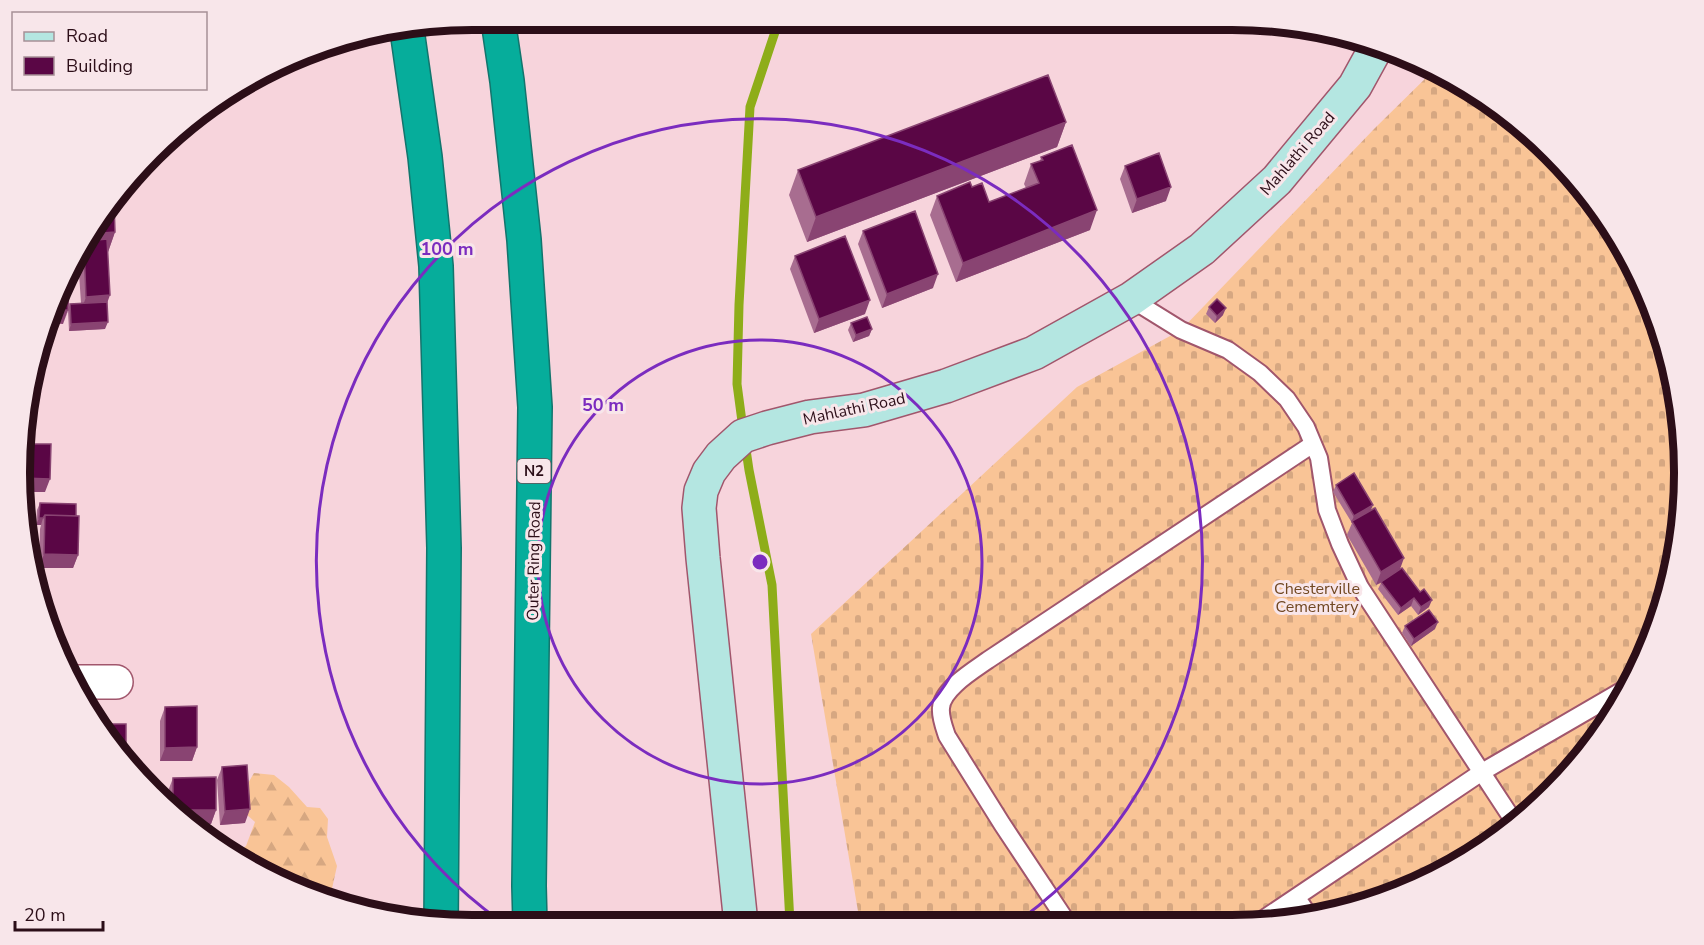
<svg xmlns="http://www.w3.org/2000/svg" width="1704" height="945" font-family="'Nunito Sans',sans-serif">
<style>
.forest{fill:url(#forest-firs)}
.cemetery{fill:url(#cemetery-stones)}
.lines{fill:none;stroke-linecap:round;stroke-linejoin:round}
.stream{stroke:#8ead19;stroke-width:9}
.lane-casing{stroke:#a1566c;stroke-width:20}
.street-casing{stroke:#a1566c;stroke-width:36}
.secondary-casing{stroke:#a1566c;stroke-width:36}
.highway-casing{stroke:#13756d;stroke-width:36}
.lane{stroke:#fff;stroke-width:16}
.street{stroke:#fff;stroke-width:33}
.secondary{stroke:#b4e6e1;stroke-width:33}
.highway{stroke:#06ad9b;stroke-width:33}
.wall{fill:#a86d90}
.shaded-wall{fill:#894472}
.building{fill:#5a0645;stroke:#894472;stroke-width:1.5}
.ring{fill:none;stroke:#7b2cbf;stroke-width:3}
.labels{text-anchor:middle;stroke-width:6;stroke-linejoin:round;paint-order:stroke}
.shield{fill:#f8e6ea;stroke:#694f57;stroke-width:1.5}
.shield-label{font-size:15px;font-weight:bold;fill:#2c0e18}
.street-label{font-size:16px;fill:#2c0e18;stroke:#f8e6ea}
.park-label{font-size:16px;fill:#714822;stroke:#f8e6ea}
.rim{fill:none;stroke:#2c0e18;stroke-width:8}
.centre{fill:#7b2cbf;stroke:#f8e6ea;stroke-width:3}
.ring-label{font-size:18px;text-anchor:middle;font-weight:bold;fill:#7b2cbf;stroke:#f8e6ea;stroke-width:6;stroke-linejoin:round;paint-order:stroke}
</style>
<defs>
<pattern id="forest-firs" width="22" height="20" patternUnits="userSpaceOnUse" patternTransform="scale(1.5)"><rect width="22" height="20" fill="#f9c496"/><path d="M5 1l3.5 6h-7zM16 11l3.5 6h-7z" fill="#d6a781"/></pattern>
<pattern id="cemetery-stones" width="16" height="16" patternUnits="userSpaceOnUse" patternTransform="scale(1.5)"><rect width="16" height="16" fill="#f9c496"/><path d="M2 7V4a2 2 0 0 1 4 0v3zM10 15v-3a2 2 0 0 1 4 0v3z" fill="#d6a781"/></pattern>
</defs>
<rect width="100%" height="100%" fill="#f7d4dc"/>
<path class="forest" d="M 254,773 L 274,775 L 289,787 L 307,807 L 320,808 L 328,819 L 327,837 L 337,866 L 329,902 L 246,865 L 233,854 L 246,846 L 255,822 L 246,814 L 244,790 Z"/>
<path class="cemetery" d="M 1434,70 L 1458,80 L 1530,132 L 1591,197 L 1638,272 L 1669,356 L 1684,443 L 1681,532 L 1660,618 L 1624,699 L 1552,793 L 1483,849 L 1377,901 L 1290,922 L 860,923 L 811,634 L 1077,387 L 1181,330 L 1375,128 Z"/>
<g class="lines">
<path class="stream" d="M 743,429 L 737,384 L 739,305 L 750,107 L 779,20
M 745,443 L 749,470 L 772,585 L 790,923"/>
<g class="lane-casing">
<path id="lane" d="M 1131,299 L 1181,330 L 1228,350 L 1260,373 L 1287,399 L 1306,427 L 1319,458 L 1327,510 L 1340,544 L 1360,587 L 1515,823
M 1297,898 L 1310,917
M 1067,922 L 1002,824 L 947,736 C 944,727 940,717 941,708 C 942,689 974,670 988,660 L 1313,444
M 1259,922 L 1482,772 L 1630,686"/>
</g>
<g class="street-casing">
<path id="street" d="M 76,682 L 116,682"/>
</g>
<g class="secondary-casing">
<path id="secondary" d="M 741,924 L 703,558 L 699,508 L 701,491 L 709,472 L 721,456 L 743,436 L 767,428 L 810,417 L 864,410 L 946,386 L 1034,353 L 1131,299 L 1202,249 L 1277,180 L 1355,86 L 1377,46"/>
</g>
<g class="highway-casing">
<path id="highway" d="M 498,20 L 507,81 L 524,240 L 535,407 L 529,886 L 530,924
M 407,30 L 425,157 L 436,266 L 444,548 L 441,924"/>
</g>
<use href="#lane" class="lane"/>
<use href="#street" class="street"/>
<use href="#secondary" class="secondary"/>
<use href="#highway" class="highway"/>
</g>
<path class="wall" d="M 861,20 L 898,20 L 866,32 Z
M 1066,122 L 1057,147 L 807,242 L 789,195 L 798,170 Z
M 1041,157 L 1090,230 L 956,282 L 930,215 L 937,196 L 972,187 L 989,202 L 1026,188 L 1024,184 L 1031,164 L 1040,161 Z
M 1125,166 L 1166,201 L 1132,213 L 1120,179 Z
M 96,221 L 115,232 L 108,252 L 107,304 L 105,329 L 69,331 L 68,311 L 63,324 L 70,304 L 81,303 L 78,259 Z
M 863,231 L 933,288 L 882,308 L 858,244 Z
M 795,256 L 865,314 L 814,333 L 790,269 Z
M 1209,307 L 1223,315 L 1215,323 L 1206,314 Z
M 851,323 L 872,329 L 869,336 L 853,342 L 848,330 Z
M 1336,485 L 1371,510 L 1400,569 L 1429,607 L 1418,615 L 1411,606 L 1398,615 L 1378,589 L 1381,583 L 1376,585 L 1347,535 L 1352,523 L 1333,492 Z
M 40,503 L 76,516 L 78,555 L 73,568 L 39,568 L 40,529 L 41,525 L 36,525 L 37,510 Z
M 1405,626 L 1435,629 L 1411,646 L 1402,633 Z
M 165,707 L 197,747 L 192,761 L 160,761 L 160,721 Z
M 222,767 L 245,823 L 220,825 L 217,780 Z
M 173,778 L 216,810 L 211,824 L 196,824 L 168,801 L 168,791 Z"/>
<path class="shaded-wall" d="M 870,20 L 898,20 L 866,32 Z
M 1066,122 L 1057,147 L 807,242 L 816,217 Z
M 1171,187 L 1166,201 L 1132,213 L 1137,199 Z
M 1097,210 L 1090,230 L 956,282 L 963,263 Z
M 115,232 L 108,252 L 84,254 L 84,248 L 90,234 Z
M 938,274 L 933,288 L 882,308 L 887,294 Z
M 110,295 L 105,309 L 81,311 L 86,297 Z
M 870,300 L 865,314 L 814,333 L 819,319 Z
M 1226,308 L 1223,315 L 1215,323 L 1217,316 Z
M 56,310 L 68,310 L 63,324 L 49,323 Z
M 108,322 L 105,329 L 69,331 L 71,324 Z
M 872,329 L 869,336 L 853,342 L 856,335 Z
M 28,422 L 34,423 L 29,436 L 27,436 Z
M 23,478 L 50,479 L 45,492 L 21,492 Z
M 1373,505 L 1370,512 L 1351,523 L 1354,516 Z
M 39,518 L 43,518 L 41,525 L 36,525 Z
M 44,554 L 78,555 L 73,568 L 39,568 Z
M 1404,558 L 1399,572 L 1376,585 L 1381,572 Z
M 1414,598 L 1411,606 L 1398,615 L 1401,608 Z
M 1432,600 L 1429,607 L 1418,615 L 1421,607 Z
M 1438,622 L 1435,629 L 1411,646 L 1414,639 Z
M 197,747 L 192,761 L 160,761 L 165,748 Z
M 250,809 L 245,823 L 220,825 L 225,811 Z
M 180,810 L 216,810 L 211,824 L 196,824 Z"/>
<path class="building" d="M 1048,75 L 1066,122 L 816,217 L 798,170 Z
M 1072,145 L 1097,210 L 963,263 L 937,196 L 970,182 L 972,187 L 982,183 L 989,202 L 1039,183 L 1031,164 L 1043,160 L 1041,157 Z
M 1159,153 L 1171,187 L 1137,199 L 1125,166 Z
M 114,201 L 115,232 L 90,234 L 96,221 Z
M 915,211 L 938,274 L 887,294 L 863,231 Z
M 845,236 L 870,300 L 819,319 L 795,256 Z
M 107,239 L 110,295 L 86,297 L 84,248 L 87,241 Z
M 69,280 L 68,310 L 56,310 Z
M 1217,299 L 1226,308 L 1217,316 L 1209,307 Z
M 107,302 L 108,322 L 71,324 L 70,304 Z
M 867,317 L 872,329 L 856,335 L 851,323 Z
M 32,381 L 36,381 L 34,423 L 28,422 Z
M 26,444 L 51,444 L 50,479 L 23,478 Z
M 1354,473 L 1373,505 L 1354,516 L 1336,485 Z
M 40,503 L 76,504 L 76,516 L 45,515 L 43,518 L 39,518 Z
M 1375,508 L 1404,558 L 1381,572 L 1352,521 Z
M 22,509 L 31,509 L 31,544 L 30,544 Z
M 45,515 L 79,516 L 78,555 L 44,554 Z
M 1402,568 L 1420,592 L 1424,589 L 1432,600 L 1421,607 L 1414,598 L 1401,608 L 1381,582 Z
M 1429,610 L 1438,622 L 1414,639 L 1405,626 Z
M 197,706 L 197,747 L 165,748 L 165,707 Z
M 103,724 L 126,724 L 126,762 Z
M 247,765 L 250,809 L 225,811 L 222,767 Z
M 216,777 L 216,810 L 180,810 L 173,805 L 173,778 Z"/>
<g class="ring">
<circle cx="760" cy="562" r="222"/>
<path d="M503 923A443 443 0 1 1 1020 920"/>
</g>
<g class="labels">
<rect class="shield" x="517.5" y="459" width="33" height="24" rx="4.5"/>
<g class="shield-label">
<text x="534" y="476">N2</text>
</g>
<g class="street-label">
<text transform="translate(1297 153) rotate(-49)" y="6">Mahlathi Road</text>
<text transform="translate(854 408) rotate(-12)" y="6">Mahlathi Road</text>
<text transform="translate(533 561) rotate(-89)" y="6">Outer Ring Road</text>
</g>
<g class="park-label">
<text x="1317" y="594">Chesterville<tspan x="1317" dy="18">Cememtery</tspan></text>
</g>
</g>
<path d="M0 0H1704V945H0ZM472 30H1232A442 442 0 0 1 1674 472V473A442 442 0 0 1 1232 915H472A442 442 0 0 1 30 473V472A442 442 0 0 1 472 30Z" fill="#f8e6ea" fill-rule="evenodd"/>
<path class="rim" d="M472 30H1232A442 442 0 0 1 1674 472V473A442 442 0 0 1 1232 915H472A442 442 0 0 1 30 473V472A442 442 0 0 1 472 30Z"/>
<circle cx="760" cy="562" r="9" class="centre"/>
<g class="ring-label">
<text x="447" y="255">100 m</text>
<text x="603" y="411">50 m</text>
</g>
<rect x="12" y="12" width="195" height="78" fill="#f8e6ea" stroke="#a69096" stroke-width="1.5"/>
<rect x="24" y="32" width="30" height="9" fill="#b4e6e1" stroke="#a69096" stroke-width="1.5"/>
<text x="66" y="42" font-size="18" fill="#2c0e18">Road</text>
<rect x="24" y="57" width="30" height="18" fill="#5a0645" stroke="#a69096" stroke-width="1.5"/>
<text x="66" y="72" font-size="18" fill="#2c0e18">Building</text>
<path d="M15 921v9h88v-9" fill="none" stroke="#2c0e18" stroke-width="3"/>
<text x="24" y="921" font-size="18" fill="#2c0e18" stroke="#f8e6ea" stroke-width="4.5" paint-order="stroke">20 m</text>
</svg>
